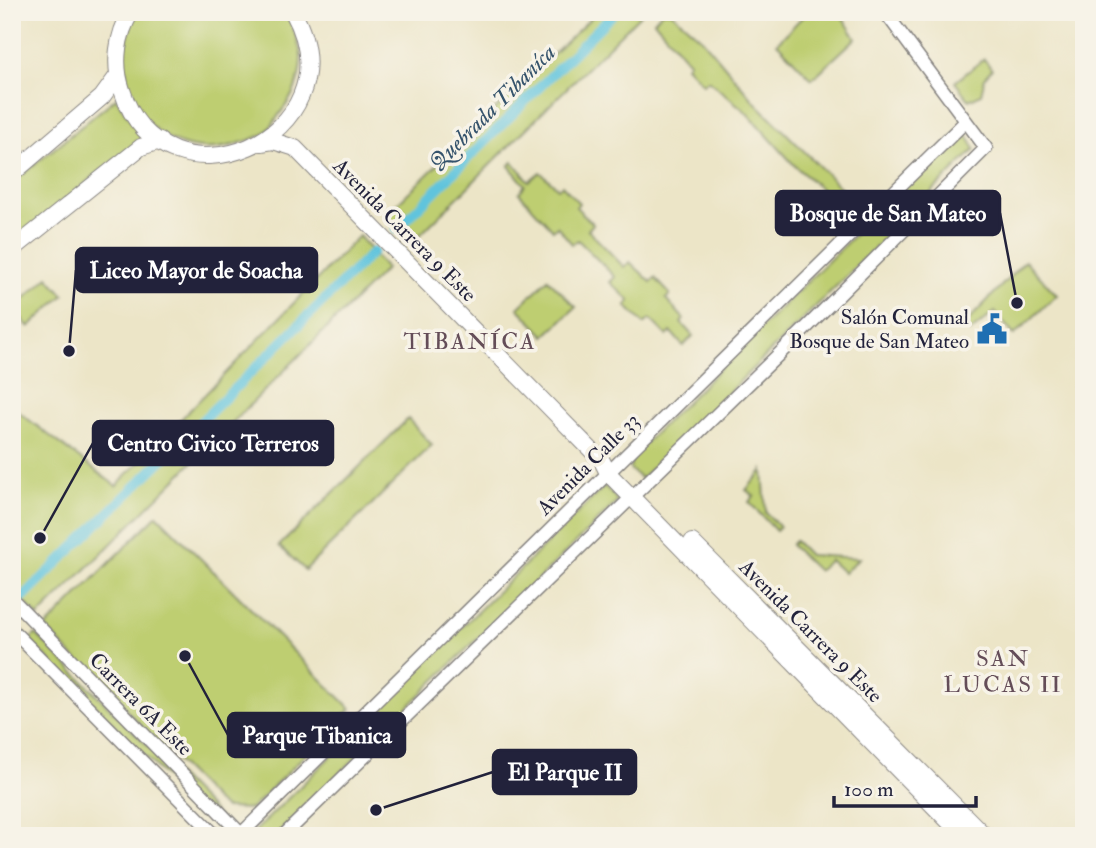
<svg xmlns="http://www.w3.org/2000/svg" width="1096" height="848" font-family="'IM FELL Double Pica',serif">
<style>
.green{fill:#bece71;stroke:#707856;stroke-width:2}
.lines{fill:none;stroke-linecap:round;stroke-linejoin:round}
.canal{stroke:#60c4dd;stroke-width:10}
.minor-casing{stroke:#878481;stroke-width:15}
.major-casing{stroke:#878481;stroke-width:18}
.minor{stroke:#fff;stroke-width:12}
.major{stroke:#fff;stroke-width:16}
.labels{text-anchor:middle;stroke-width:7;stroke-linejoin:round;paint-order:stroke}
.street-label{font-size:21px;fill:#22223b;stroke:#f7f3e8}
.poi-label{font-size:21px;fill:#22223b;stroke:#f7f3e8;text-anchor:end}
.water-label{font-size:23px;font-style:italic;fill:#35536c;stroke:#f7f3e8}
.neighbourhood-label{font-size:23px;letter-spacing:2px;fill:#644d58;stroke:#f7f3e8}
.leader{fill:none;stroke:#22223b;stroke-width:2.5}
.callout-dot{fill:#22223b;stroke:#f7f3e8;stroke-width:2.5}
.callout{fill:#22223b;stroke:#22223b;stroke-width:2.5}
.callout-label{font-size:23px;text-anchor:middle;font-weight:bold;fill:#fff}
</style>
<rect width="100%" height="100%" fill="#f7f3e8"/>
<filter id="ink" filterUnits="userSpaceOnUse"><feTurbulence type="fractalNoise" baseFrequency=".0143" numOctaves="2"/><feDisplacementMap in="SourceGraphic" scale="14" xChannelSelector="R" yChannelSelector="G"/><feConvolveMatrix kernelMatrix="1 2 1 2 8 2 1 2 1" color-interpolation-filters="sRGB"/></filter>
<filter id="wash" filterUnits="userSpaceOnUse"><feTurbulence type="fractalNoise" baseFrequency=".00686" numOctaves="4" result="noise"/><feDisplacementMap in="SourceGraphic" scale="28" xChannelSelector="R" yChannelSelector="G"/><feGaussianBlur stdDeviation="1.57" result="paint"/><feColorMatrix in="noise" values="0 0 0 0 0 0 0 0 0 0 0 0 0 0 0 0 0 1.4 0 .05"/><feComposite in="paint" operator="in"/></filter>
<g filter="url(#wash)">
<rect width="100%" height="100%" fill="#ece5c7"/>
<path class="green" d="M 137,12 L 287,12 C 291,26 301,44 301,58 C 301,79 294,96 281,112 C 276,119 271,128 265,133 C 259,138 247,140 240,143 C 157,171 99,86 137,12 Z
M 597,12 L 643,12 L 412,243 L 385,215 Z
M 662,12 L 671,12 L 703,40 L 754,101 L 843,190 L 834,200 L 796,167 L 745,111 L 708,80 L 703,84 L 686,66 L 689,62 L 654,21 Z
M 807,12 L 839,12 L 856,38 L 812,79 L 777,43 Z
M 984,59 L 992,69 L 985,77 L 981,94 L 969,100 L 955,82 Z
M 116,98 L 142,138 L 12,243 L 12,183 Z
M 959,131 L 965,132 L 975,149 L 641,479 L 630,469 L 633,455 Z
M 513,162 L 529,181 L 540,172 L 558,188 L 562,185 L 579,203 L 576,207 L 593,224 L 588,230 L 624,267 L 630,262 L 651,282 L 655,278 L 670,294 L 666,299 L 684,319 L 681,323 L 693,336 L 683,346 L 671,332 L 667,336 L 650,319 L 644,324 L 626,306 L 630,301 L 610,282 L 615,277 L 578,240 L 572,244 L 557,226 L 553,230 L 519,193 L 525,185 L 509,166 Z
M 359,236 L 386,269 L 38,617 L 12,589 L 12,407 L 116,486 Z
M 1025,261 L 1057,295 L 1014,335 L 995,312 L 970,332 L 964,325 Z
M 48,277 L 64,295 L 29,327 L 13,309 Z
M 548,279 L 576,307 L 545,336 L 518,308 Z
M 408,419 L 432,445 L 305,570 L 279,546 Z
M 763,470 L 766,513 L 780,527 L 776,531 L 749,502 L 754,496 L 746,490 Z
M 605,486 L 618,501 L 276,836 L 256,836 L 254,832 Z
M 157,515 L 351,709 L 251,809 L 225,808 L 215,800 L 45,628 Z
M 795,541 L 809,555 L 859,558 L 844,573 L 830,560 L 818,571 L 791,545 Z
M 36,634 L 234,832 L 225,836 L 29,640 Z"/>
<g class="lines">
<path class="canal" d="M 397,229 L 615,12
M 12,608 L 373,252"/>
</g>
</g>
<g filter="url(#ink)">
<g class="lines">
<g class="minor-casing">
<path id="minor" d="M 12,599 L 243,836
M 12,630 L 216,836
M 239,836 L 966,121
M 283,836 L 808,326 L 986,148 L 885,12"/>
</g>
<g class="major-casing">
<path id="major" d="M 131,12 C 117,35 113,64 122,90 C 163,221 362,137 293,12
M 261,143 L 273,141 L 295,148 L 602,461 L 608,473 L 963,836
M 12,174 L 102,97 L 118,75
M 12,250 L 141,147 L 160,141
M 692,542 L 985,836"/>
</g>
<use href="#minor" class="minor"/>
<use href="#major" class="major"/>
</g>
</g>
<defs>
<g id="civic-bare" transform="scale(2.415)"><path d="M-.6-6.5H3V-4.5H.6V-3L4-1V1h2V6H-6V1h2V-1L-.6-3ZM-1.2 2.5V6h2.4V2.5Z" fill="#1f6fb2" stroke="#f7f3e8" stroke-width="2.5" paint-order="stroke"/></g>
</defs>
<g fill-rule="evenodd">
<use href="#civic-bare" x="992" y="329"/>
</g>
<g class="labels">
<g class="street-label">
<text transform="translate(405 230) rotate(45)" y="7">Avenida Carrera 9 Este</text>
<text transform="translate(588 464) rotate(-45)" y="7">Avenida Calle 33</text>
<text transform="translate(811 631) rotate(45)" y="7">Avenida Carrera 9 Este</text>
<text transform="translate(141 704) rotate(45)" y="7">Carrera 6A Este</text>
</g>
<g class="poi-label">
<text x="969" y="324">Salón Comunal<tspan x="969" dy="24">Bosque de San Mateo</tspan></text>
</g>
<g class="water-label">
<text transform="translate(492 107) rotate(-45)" y="8">Quebrada Tibaníca</text>
</g>
<g class="neighbourhood-label">
<text x="470" y="349">TIBANÍCA</text>
<text x="1003" y="666">SAN<tspan x="1003" dy="26">LUCAS II</tspan></text>
</g>
</g>
<path class="leader" d="M1017 303L1000 213M69 351L76 270M40 538L93 443M185 656L228 735M376 810L493 772"/>
<g class="callout-dot">
<circle cx="1017" cy="303" r="7"/>
<circle cx="69" cy="351" r="7"/>
<circle cx="40" cy="538" r="7"/>
<circle cx="185" cy="656" r="7"/>
<circle cx="376" cy="810" r="7"/>
</g>
<g class="callout">
<rect x="776" y="191" width="224" height="44" rx="7"/>
<rect x="76" y="248" width="241" height="44" rx="7"/>
<rect x="93" y="421" width="240" height="44" rx="7"/>
<rect x="228" y="713" width="177" height="44" rx="7"/>
<rect x="493" y="750" width="143" height="44" rx="7"/>
</g>
<g class="callout-label">
<text x="888" y="221">Bosque de San Mateo</text>
<text x="196" y="278">Liceo Mayor de Soacha</text>
<text x="213" y="451">Centro Civico Terreros</text>
<text x="317" y="743">Parque Tibanica</text>
<text x="565" y="780">El Parque II</text>
</g>
<rect width="1096" height="848" fill="none" stroke="#f7f3e8" stroke-width="42"/>
<path d="M834 796v10h142v-10" fill="none" stroke="#22223b" stroke-width="3.5"/>
<text x="844" y="796" font-size="21" fill="#22223b" stroke="#f7f3e8" stroke-width="5" paint-order="stroke">100 m</text>
</svg>
